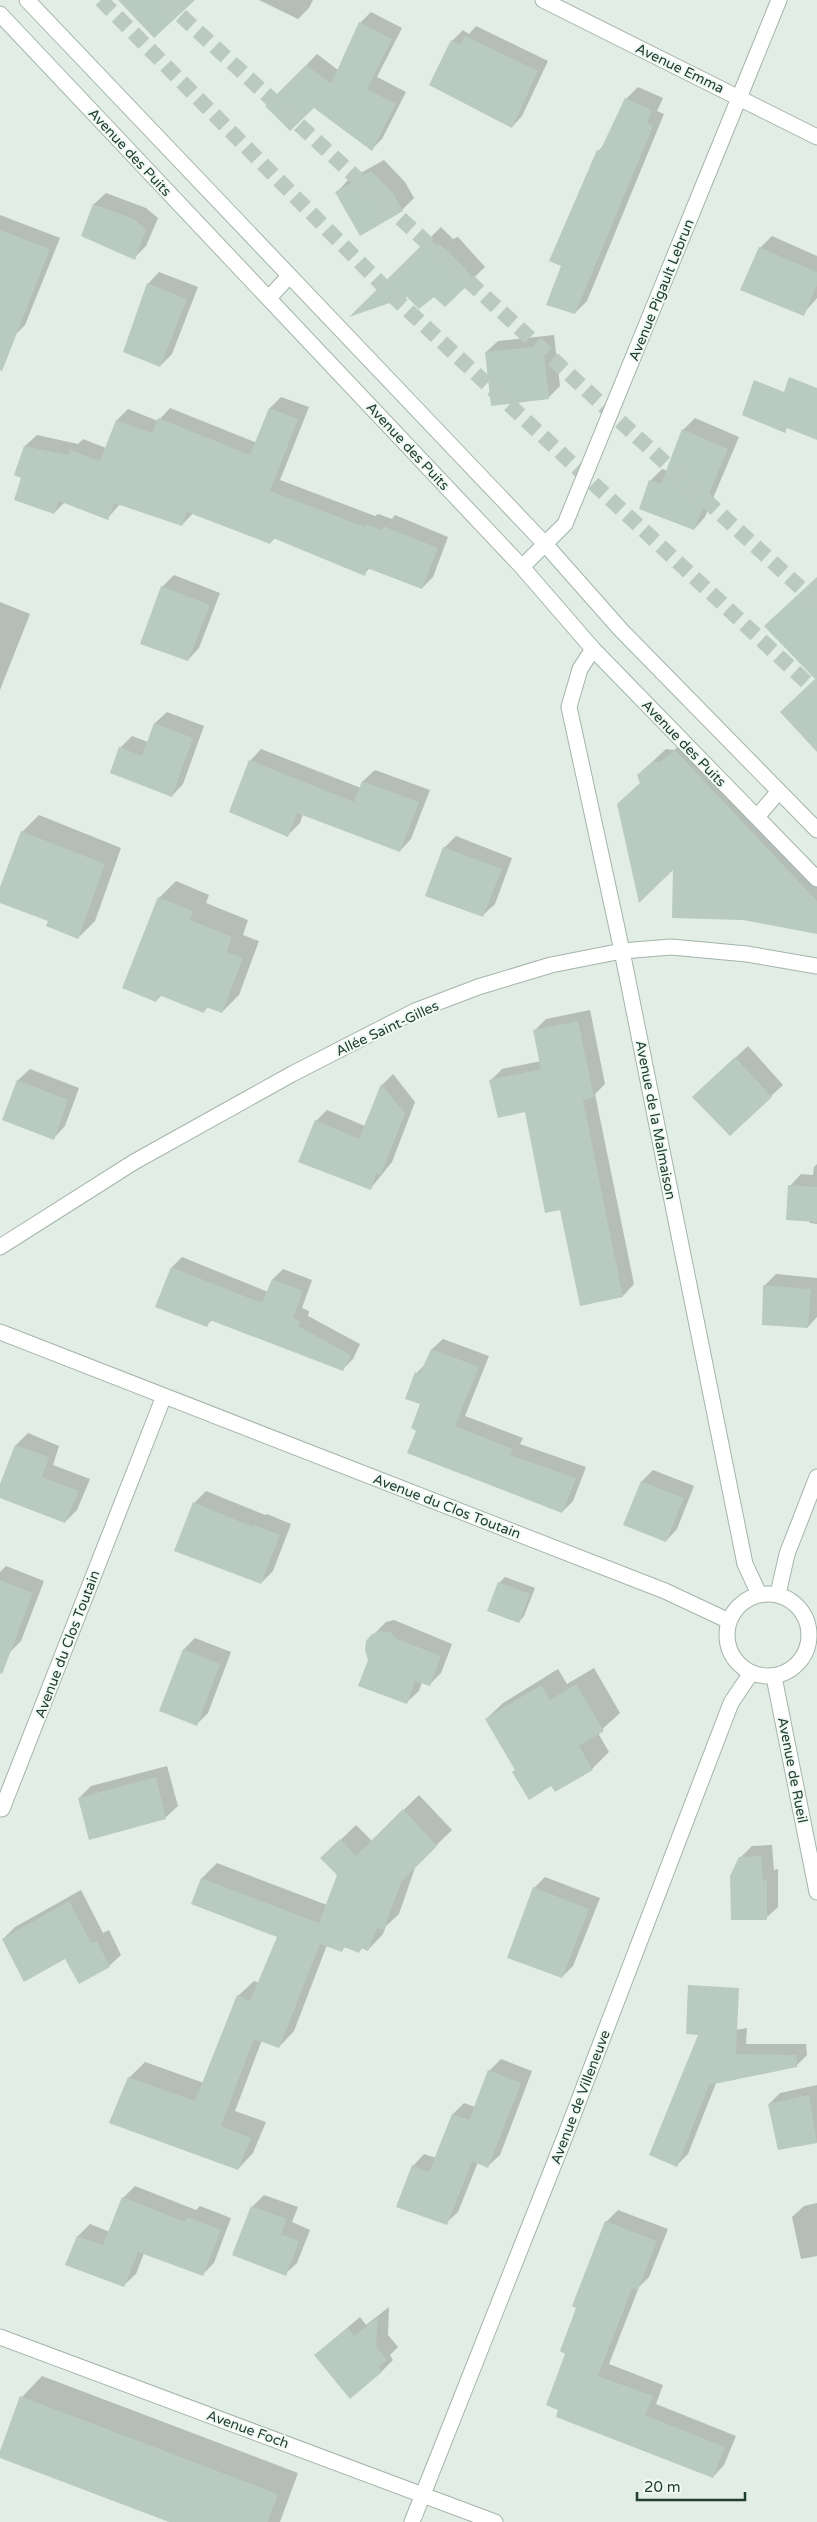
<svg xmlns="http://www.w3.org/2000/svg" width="817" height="2522" font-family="'Varela Round',sans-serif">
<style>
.shadow{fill:#0003}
.building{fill:#b9cac0}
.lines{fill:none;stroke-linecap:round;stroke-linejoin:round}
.highway-tunnel{stroke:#bacac1;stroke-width:15;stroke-dasharray:15 8;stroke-linecap:butt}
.minor-casing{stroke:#a3b5ab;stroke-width:17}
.minor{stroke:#fff;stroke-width:15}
.labels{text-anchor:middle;stroke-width:4;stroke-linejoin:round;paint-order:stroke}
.street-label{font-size:14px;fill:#203e31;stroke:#f1f9f4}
</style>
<rect width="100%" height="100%" fill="#e1ede5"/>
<path class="shadow" d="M 259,0 L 313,0 L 309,8 L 298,19 Z
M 371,12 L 402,28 L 377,77 L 406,92 L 382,139 L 372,149 L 314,106 L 267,106 L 317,54 L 338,70 L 360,23 Z
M 476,26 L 548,61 L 522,116 L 512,127 L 452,41 L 463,30 L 469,34 Z
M 638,87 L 663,98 L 657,111 L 664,114 L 587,301 L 575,313 L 563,266 L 598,151 L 605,144 L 626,99 Z
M 384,160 L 405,182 L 414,198 L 402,210 L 337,192 L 348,180 Z
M 106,193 L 146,208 L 158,218 L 146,246 L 134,258 L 83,236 L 94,204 Z
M 0,215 L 60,238 L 25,325 L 14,336 L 0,331 Z
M 441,227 L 453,239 L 458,237 L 485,267 L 445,305 L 434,295 L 407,295 L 353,314 Z
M 772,236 L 817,256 L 817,298 L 803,314 L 760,248 Z
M 159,272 L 198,287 L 172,354 L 160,366 L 148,284 Z
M 554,335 L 560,386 L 548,398 L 486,352 L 498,341 Z
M 281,397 L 309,407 L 280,480 L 375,516 L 378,514 L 392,519 L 395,515 L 448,537 L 433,577 L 422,588 L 370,568 L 364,574 L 275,538 L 270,543 L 193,513 L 182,525 L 120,504 L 107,519 L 65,502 L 54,513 L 23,477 L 25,446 L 37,435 L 78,444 L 83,439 L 106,448 L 117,420 L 128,409 L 158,421 L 170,408 L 257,443 L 270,408 Z
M 695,418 L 739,437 L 705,517 L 694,529 L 650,481 L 662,469 L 668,471 L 683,430 Z
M 174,575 L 220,593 L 199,648 L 188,660 L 162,587 Z
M 0,602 L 30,614 L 0,690 Z
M 167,712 L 204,726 L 183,784 L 172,796 L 120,748 L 132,736 L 148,742 L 155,723 Z
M 688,738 L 817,876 L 817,933 L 674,867 L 651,763 L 666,749 L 674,750 Z
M 261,749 L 361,788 L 363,781 L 375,770 L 430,790 L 411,839 L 400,851 L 303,814 L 300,823 L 288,835 L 250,761 Z
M 39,815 L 121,848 L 95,921 L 78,938 L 50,920 L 0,902 L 0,890 L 22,832 Z
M 456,836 L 512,858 L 495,904 L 483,915 L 444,848 Z
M 176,881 L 209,895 L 206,903 L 248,920 L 243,935 L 259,941 L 239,995 L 222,1012 L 209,1006 L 203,1012 L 162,995 L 156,1001 L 159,898 Z
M 590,1010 L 605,1084 L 595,1094 L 634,1284 L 623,1296 L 561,1208 L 526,1111 L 490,1081 L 502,1069 L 541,1061 L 534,1031 L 546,1019 Z
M 748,1046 L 783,1085 L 771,1096 L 706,1085 Z
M 30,1069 L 79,1088 L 65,1126 L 54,1138 L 3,1119 L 18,1080 Z
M 393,1074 L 415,1102 L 392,1162 L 371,1188 L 316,1121 L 327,1110 L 365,1126 L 382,1085 Z
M 817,1164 L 817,1224 L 810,1223 L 790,1186 L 801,1174 L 813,1175 L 814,1167 Z
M 182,1257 L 268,1292 L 273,1279 L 283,1269 L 312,1280 L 302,1308 L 309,1311 L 308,1316 L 360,1344 L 353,1359 L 343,1369 L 213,1319 L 206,1326 L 172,1267 Z
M 776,1274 L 817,1278 L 817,1317 L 808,1327 L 764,1286 Z
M 443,1339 L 489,1356 L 465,1416 L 523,1438 L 520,1444 L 586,1467 L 573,1501 L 562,1512 L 418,1430 L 421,1404 L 417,1373 L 426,1363 L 432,1349 Z
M 28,1433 L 59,1446 L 53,1465 L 90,1479 L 77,1510 L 65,1522 L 0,1497 L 0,1488 L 16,1445 Z
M 653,1470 L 694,1486 L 677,1529 L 666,1541 L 642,1481 Z
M 206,1491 L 265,1515 L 267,1514 L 291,1524 L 273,1571 L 261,1583 L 194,1503 Z
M 6,1566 L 44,1581 L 21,1641 L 10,1652 L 0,1649 L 0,1572 Z
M 505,1577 L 535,1588 L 524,1616 L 519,1622 L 499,1583 Z
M 394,1620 L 452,1644 L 441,1673 L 429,1685 L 422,1682 L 419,1691 L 407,1702 L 373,1635 L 386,1622 Z
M 195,1638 L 231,1652 L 208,1713 L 196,1725 L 184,1649 Z
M 594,1668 L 620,1713 L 598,1733 L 609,1752 L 592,1769 L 552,1785 L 516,1769 L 486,1719 L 503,1703 L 558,1669 L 567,1684 Z
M 167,1766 L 178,1806 L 166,1817 L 90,1838 L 79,1798 L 91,1786 Z
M 419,1795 L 452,1830 L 416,1865 L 399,1914 L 386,1926 L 383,1934 L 368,1950 L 363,1947 L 359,1952 L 346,1946 L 341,1951 L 327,1945 L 294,2031 L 279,2047 L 262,2040 L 235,2111 L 266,2122 L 253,2153 L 238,2169 L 129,2078 L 145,2062 L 204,2083 L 238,1996 L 254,1981 L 259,1983 L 278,1936 L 193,1903 L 202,1878 L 217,1863 L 327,1905 L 338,1875 L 322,1858 L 356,1825 L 372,1841 Z
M 772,1845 L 774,1870 L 778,1869 L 778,1907 L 766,1918 L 740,1858 L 752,1846 Z
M 545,1877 L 600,1898 L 573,1966 L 562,1977 L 534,1888 Z
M 81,1890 L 103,1933 L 109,1930 L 121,1955 L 109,1966 L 66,1957 L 3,1939 L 15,1927 Z
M 747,2028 L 746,2044 L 806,2044 L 807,2055 L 796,2066 L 716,2083 L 688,2154 L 677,2165 L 724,2032 Z
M 501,2059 L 532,2071 L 500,2155 L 488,2166 L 478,2162 L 458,2212 L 446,2223 L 413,2166 L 424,2154 L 436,2158 L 453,2114 L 464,2103 L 475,2107 L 489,2071 Z
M 817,2085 L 817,2142 L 778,2149 L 769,2104 L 780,2093 Z
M 135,2186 L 196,2210 L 200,2206 L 231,2218 L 214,2263 L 203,2274 L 144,2253 L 136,2274 L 124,2285 L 67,2265 L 78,2236 L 90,2224 L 110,2232 L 123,2198 Z
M 264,2195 L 298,2207 L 292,2222 L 310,2230 L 297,2263 L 285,2274 L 252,2207 Z
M 817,2203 L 817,2256 L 801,2259 L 792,2217 L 804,2206 Z
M 618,2210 L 668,2229 L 649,2277 L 639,2287 L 609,2364 L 663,2385 L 656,2404 L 736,2436 L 724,2465 L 713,2477 L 567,2353 L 606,2222 Z
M 389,2307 L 388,2335 L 398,2347 L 390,2355 L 393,2360 L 381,2372 L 315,2355 L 360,2317 L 366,2325 Z
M 42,2376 L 298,2473 L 280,2522 L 173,2522 L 0,2457 L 22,2397 Z"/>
<path class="building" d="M 118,0 L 195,0 L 154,38 Z
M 359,22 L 392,39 L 367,89 L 396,104 L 372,151 L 314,108 L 290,131 L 265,106 L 306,65 L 331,84 Z
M 465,36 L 538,71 L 512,128 L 429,85 L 451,40 L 460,45 Z
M 625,98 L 652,110 L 647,123 L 653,126 L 575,314 L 546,305 L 561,266 L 549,261 L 597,150 L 600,151 Z
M 371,171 L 393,193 L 403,211 L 360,236 L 335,192 Z
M 93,204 L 134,219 L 146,230 L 135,260 L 81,236 Z
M 0,230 L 50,249 L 2,371 L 0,370 Z
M 429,238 L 441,250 L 445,248 L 474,279 L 445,307 L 434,297 L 419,309 L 407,297 L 349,317 Z
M 759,247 L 817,272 L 817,285 L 804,316 L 740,290 Z
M 147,283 L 187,299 L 160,367 L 123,352 Z
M 543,346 L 549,399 L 491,406 L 485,352 Z
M 789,377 L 817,388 L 817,440 L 787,428 L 785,433 L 742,415 L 754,380 L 784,392 Z
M 269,408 L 298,419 L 270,491 L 365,527 L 366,524 L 382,530 L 383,526 L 438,548 L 422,589 L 367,568 L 365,576 L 273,538 L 270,544 L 187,512 L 182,526 L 114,503 L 108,520 L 59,501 L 54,514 L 14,500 L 21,478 L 14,475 L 24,446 L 69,455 L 70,450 L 100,461 L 116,420 L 152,433 L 158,418 L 250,455 Z
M 682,429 L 728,449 L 694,530 L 639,509 L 649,480 L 661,484 Z
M 817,577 L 817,752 L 780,712 L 815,679 L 764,626 Z
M 161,586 L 210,605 L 188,661 L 140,644 Z
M 154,723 L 193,738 L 172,797 L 110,773 L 119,747 L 142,756 Z
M 675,750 L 817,901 L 817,934 L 743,920 L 672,918 L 673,870 L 639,903 L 617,804 L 640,783 L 637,775 L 653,761 L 660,762 Z
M 249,760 L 354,802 L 362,781 L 419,802 L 400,852 L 297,813 L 288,837 L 229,812 Z
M 21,831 L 105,864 L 78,939 L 46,926 L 48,921 L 0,903 L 0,887 Z
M 443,847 L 502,869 L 483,917 L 425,896 Z
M 158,897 L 193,911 L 190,920 L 232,937 L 227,952 L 243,958 L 222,1013 L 206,1007 L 204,1013 L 159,995 L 156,1002 L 122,988 Z
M 578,1021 L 594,1097 L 583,1100 L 623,1297 L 580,1306 L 560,1210 L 545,1213 L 525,1112 L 498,1118 L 489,1080 L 541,1069 L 533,1030 Z
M 735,1057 L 772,1097 L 730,1136 L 692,1097 Z
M 17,1080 L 68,1100 L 54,1140 L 2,1120 Z
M 381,1084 L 405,1113 L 381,1174 L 376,1174 L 371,1190 L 298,1162 L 315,1120 L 359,1139 Z
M 788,1185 L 817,1187 L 817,1222 L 786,1220 Z
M 171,1267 L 262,1303 L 272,1279 L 303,1291 L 293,1318 L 300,1321 L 298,1326 L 351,1355 L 343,1371 L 210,1320 L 207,1327 L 155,1307 Z
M 763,1285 L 811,1289 L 808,1328 L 762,1325 Z
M 431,1349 L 479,1367 L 455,1426 L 513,1449 L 510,1455 L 576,1478 L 562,1513 L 407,1453 L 416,1431 L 411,1428 L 420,1404 L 405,1399 L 415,1372 L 420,1374 Z
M 15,1445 L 49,1457 L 42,1477 L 79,1491 L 65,1523 L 0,1498 L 0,1484 Z
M 641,1481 L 684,1498 L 666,1542 L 623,1525 Z
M 193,1502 L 253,1527 L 254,1525 L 280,1535 L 261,1584 L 174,1551 Z
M 0,1580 L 33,1593 L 2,1674 L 0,1673 Z
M 498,1582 L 530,1594 L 519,1623 L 487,1611 Z
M 381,1631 L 390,1632 L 397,1639 L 441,1656 L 430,1686 L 415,1681 L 407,1704 L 358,1686 L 368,1660 L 365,1650 L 366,1641 L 372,1634 Z
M 183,1649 L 220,1664 L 197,1726 L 159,1711 Z
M 576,1684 L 604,1731 L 579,1746 L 593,1770 L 555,1792 L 551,1786 L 529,1800 L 512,1772 L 515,1770 L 485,1719 L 541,1685 L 550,1700 Z
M 156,1777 L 166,1819 L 89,1840 L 78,1798 Z
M 403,1809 L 437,1846 L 401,1882 L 384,1930 L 377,1928 L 368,1951 L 361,1948 L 359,1953 L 344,1947 L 342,1952 L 320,1944 L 279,2048 L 254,2039 L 221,2126 L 251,2138 L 238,2170 L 109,2123 L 128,2077 L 195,2101 L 237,1995 L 250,2001 L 277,1937 L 191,1904 L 201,1878 L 319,1923 L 337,1875 L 320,1858 L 340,1839 L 356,1856 Z
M 761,1856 L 763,1881 L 767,1880 L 767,1920 L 731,1920 L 730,1876 L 739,1857 Z
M 533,1887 L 589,1909 L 562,1978 L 507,1958 Z
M 69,1901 L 91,1943 L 97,1941 L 110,1967 L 79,1984 L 65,1959 L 24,1982 L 2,1939 Z
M 688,1985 L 739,1988 L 736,2054 L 796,2055 L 797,2067 L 709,2085 L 677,2167 L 649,2155 L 698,2035 L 686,2034 Z
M 488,2070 L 521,2083 L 488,2168 L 472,2161 L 447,2225 L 396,2207 L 412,2165 L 429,2172 L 452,2114 L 469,2120 Z
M 809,2095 L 817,2143 L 778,2150 L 768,2104 Z
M 122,2197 L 185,2222 L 187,2217 L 221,2230 L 203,2276 L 138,2252 L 124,2287 L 65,2265 L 77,2236 L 103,2245 Z
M 251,2206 L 287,2219 L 281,2234 L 299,2241 L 286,2276 L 232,2255 Z
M 605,2221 L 657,2241 L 638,2290 L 632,2288 L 598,2376 L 653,2396 L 645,2415 L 725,2447 L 713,2478 L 556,2417 L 558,2410 L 546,2405 L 565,2354 L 560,2351 L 576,2308 L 572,2306 Z
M 378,2317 L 376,2347 L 387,2360 L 379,2367 L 382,2372 L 350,2399 L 314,2355 L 348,2328 L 354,2336 Z
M 20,2396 L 278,2494 L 268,2522 L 169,2522 L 0,2458 L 0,2451 Z"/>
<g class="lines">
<path class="highway-tunnel" d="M 101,0 L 398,301 L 817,692
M 164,0 L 817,603"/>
<g class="minor-casing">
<path id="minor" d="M 27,0 L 545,544 L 621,630 L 817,830
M 543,0 L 817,137
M 0,14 L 522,567 L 593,649 L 817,879
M 269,298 L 289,276
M 522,567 L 565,524 L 779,0
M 593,649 L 580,669 L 569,707 L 622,951 L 745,1564 L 759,1594
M 757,817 L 779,791
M 0,1247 L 134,1162 L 292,1074 L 415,1011 L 478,987 L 551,965 L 622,951 L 671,947 L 747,954 L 817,966
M 0,1332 L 665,1591 L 729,1621
M727 1635a41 41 0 1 1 82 0a41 41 0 1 1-82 0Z
M 778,1594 L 787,1554 L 817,1477
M 774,1677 L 817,1892
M 2,1809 L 164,1396
M 0,2337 L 495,2522
M 412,2522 L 564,2139 L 731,1703 L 751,1673"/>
</g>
<use href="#minor" class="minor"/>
</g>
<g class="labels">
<g class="street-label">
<text transform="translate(680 68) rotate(26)" y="5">Avenue Emma</text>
<text transform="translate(130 152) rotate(47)" y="5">Avenue des Puits</text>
<text transform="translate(661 290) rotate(-68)" y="5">Avenue Pigault Lebrun</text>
<text transform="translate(408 446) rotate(47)" y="5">Avenue des Puits</text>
<text transform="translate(684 743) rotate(46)" y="5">Avenue des Puits</text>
<text transform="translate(387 1028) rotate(-25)" y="5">Allée Saint-Gilles</text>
<text transform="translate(656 1120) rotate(79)" y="5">Avenue de la Malmaison</text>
<text transform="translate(447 1506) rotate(21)" y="5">Avenue du Clos Toutain</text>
<text transform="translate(67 1644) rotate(-69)" y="5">Avenue du Clos Toutain</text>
<text transform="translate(793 1770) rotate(79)" y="5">Avenue de Rueil</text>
<text transform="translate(580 2097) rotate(-69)" y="5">Avenue de Villeneuve</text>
<text transform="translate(248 2429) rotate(20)" y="5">Avenue Foch</text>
</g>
</g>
<path d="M637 2492v8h108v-8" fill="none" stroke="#203e31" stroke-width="2.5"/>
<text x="644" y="2492" font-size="15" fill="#203e31" stroke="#f1f9f4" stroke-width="4" paint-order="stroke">20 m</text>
</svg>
